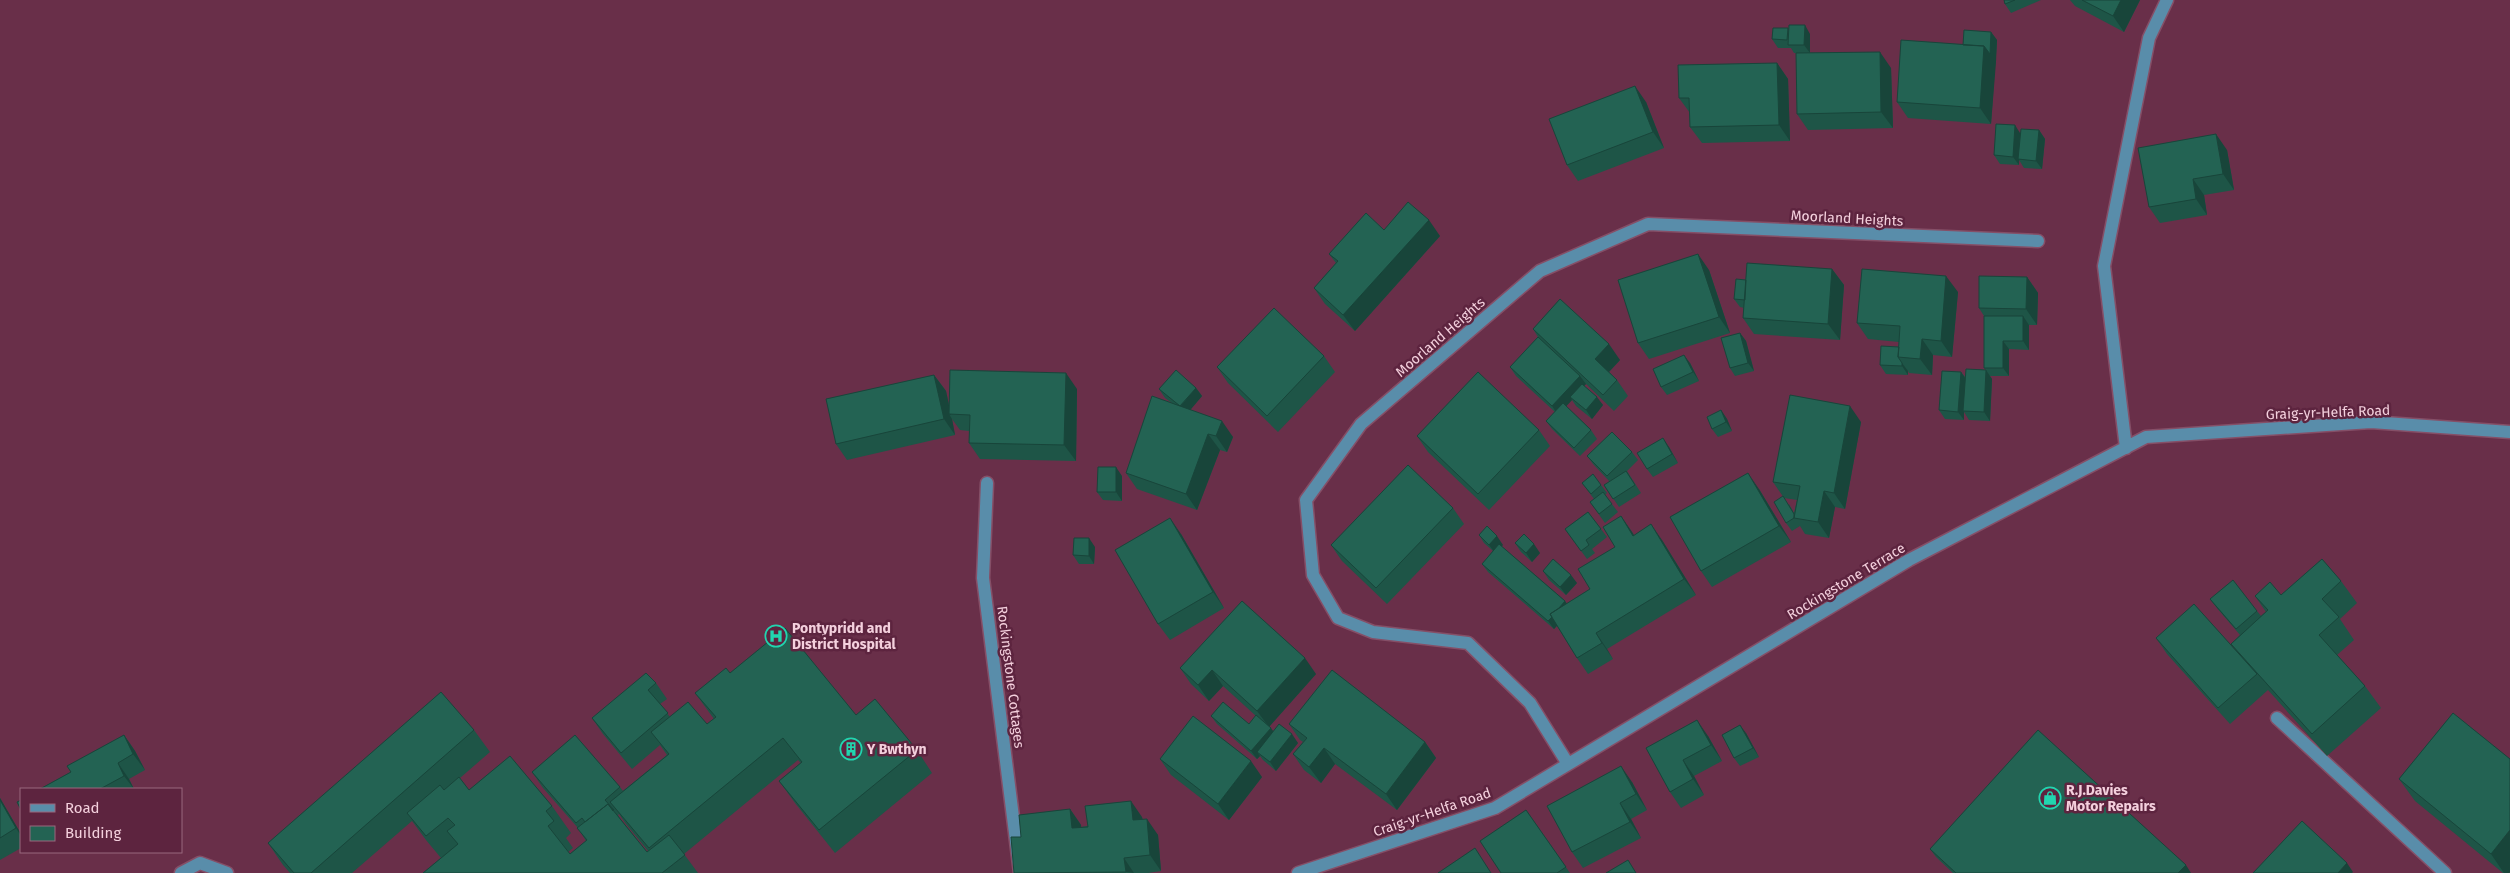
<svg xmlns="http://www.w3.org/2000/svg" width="2510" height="873" font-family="'Fira Sans',sans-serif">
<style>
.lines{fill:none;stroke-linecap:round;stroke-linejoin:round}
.minor-casing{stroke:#854f67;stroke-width:15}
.minor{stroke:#598daa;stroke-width:12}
.wall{fill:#1e5547;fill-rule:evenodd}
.shaded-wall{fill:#18453a}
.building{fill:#236353;stroke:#18453a}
.labels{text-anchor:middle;stroke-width:5;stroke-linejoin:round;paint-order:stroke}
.street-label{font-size:14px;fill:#f4d0dd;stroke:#5d243f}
.poi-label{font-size:14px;font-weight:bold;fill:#f4d0dd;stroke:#5d243f;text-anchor:start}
</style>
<rect width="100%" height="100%" fill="#692f49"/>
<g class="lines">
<g class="minor-casing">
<path id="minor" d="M 2126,448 L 2104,266 L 2149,38 L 2167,0
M 987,483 L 983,578 L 1020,873
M 2277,718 L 2445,873
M 1568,764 L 1530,703 L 1468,643 L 1373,632 L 1338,618 L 1313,575 L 1306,500 L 1361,424 L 1540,271 L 1648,224 L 2038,241
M 181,873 L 200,863 L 227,873
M 1298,873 L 1495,808 L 1909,560 L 2146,437 L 2371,422 L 2510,432"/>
</g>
<use href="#minor" class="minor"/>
</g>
<path class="wall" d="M 2004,0 L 2041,0 L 2011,13 L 2005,4 Z
M 2070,0 L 2140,0 L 2124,32 L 2075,6 Z
M 1789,30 L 1810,34 L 1810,53 L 1891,68 L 1893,128 L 1808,130 L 1797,114 L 1801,53 L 1794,53 L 1791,48 L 1778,48 L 1772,39 Z
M 1991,32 L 1997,40 L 1991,124 L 1908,118 L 1897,102 L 1963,45 Z
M 1777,63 L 1788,79 L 1790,141 L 1702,143 L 1690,127 L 1690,113 L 1679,98 Z
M 1646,102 L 1664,148 L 1578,181 L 1567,165 Z
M 2039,130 L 2045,139 L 2042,169 L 2024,168 L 2019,160 L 2019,165 L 2000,164 L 1994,155 L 2020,133 Z
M 2227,150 L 2234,190 L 2204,195 L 2207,215 L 2160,223 L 2149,207 Z
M 1384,230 L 1440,236 L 1355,331 L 1325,304 L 1314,288 L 1336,263 L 1329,254 Z
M 1832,269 L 1844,285 L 1840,340 L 1754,334 L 1743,318 L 1744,308 L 1740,307 L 1734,299 Z
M 1709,270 L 1730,333 L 1649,359 L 1638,343 Z
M 2027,277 L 2038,293 L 2037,325 L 2029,325 L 2029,350 L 2009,349 L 2009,376 L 1990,376 L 1992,379 L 1990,421 L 1969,420 L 1964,412 L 1964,420 L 1945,419 L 1939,410 L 1961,372 L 1966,378 L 1986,370 L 1984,368 L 1984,316 L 1979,308 Z
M 1958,292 L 1952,357 L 1933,355 L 1932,375 L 1909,373 L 1908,371 L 1908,375 L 1886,374 L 1880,365 L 1899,347 L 1899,342 L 1868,339 L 1857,323 Z
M 1533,329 L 1620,360 L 1609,372 L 1617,380 L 1628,396 L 1614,411 L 1586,384 L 1584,386 L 1603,405 L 1592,419 L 1576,406 L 1572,400 L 1566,406 L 1591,430 L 1597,439 L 1580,456 L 1552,429 L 1546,421 L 1555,412 L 1516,376 L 1510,367 L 1538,337 Z
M 1740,333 L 1746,341 L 1754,371 L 1735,376 L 1730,368 Z
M 1324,356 L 1335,372 L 1278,432 L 1228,383 L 1217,367 Z
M 1690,363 L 1699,381 L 1667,395 L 1661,387 Z
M 934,375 L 946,391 L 949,405 L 1077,389 L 1076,461 L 980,459 L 969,443 L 969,431 L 960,430 L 952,419 L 955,435 L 847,460 L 836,444 Z
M 1196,388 L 1202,396 L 1190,410 L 1233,437 L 1227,452 L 1220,450 L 1197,510 L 1137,489 L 1126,473 L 1172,403 L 1165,398 L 1159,389 Z
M 1721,410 L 1727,419 L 1732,431 L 1718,437 L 1712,429 Z
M 1861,422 L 1845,509 L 1835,507 L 1829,538 L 1805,534 L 1800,526 L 1792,531 L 1786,523 L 1789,504 L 1794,513 L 1797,500 L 1784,498 L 1773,482 Z
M 1539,430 L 1550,446 L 1489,510 L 1428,452 L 1417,436 Z
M 1669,447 L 1678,463 L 1653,477 L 1647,469 Z
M 1632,452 L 1638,460 L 1627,471 L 1641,493 L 1619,507 L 1604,485 L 1610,482 L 1593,464 L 1587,456 Z
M 1122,476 L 1122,501 L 1103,500 L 1097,492 Z
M 1582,483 L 1601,485 L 1607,493 L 1605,495 L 1618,512 L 1605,523 L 1590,502 L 1594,499 Z
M 1759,489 L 1791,542 L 1712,587 L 1701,571 Z
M 1453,508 L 1464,524 L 1387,604 L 1342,561 L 1331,545 Z
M 1588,512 L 1607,537 L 1592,549 L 1595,553 L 1587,559 L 1565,529 Z
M 1621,516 L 1634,535 L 1662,540 L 1696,595 L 1607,649 L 1613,659 L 1588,674 L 1577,658 L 1557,626 L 1554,629 L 1488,572 L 1482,564 L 1493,551 L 1484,543 L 1479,535 L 1503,545 L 1501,546 L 1565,601 L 1567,604 L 1590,589 L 1615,547 Z
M 1181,534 L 1224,608 L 1170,640 L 1158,624 Z
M 1515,543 L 1540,553 L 1532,562 L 1521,552 Z
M 1095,547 L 1094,564 L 1079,564 L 1073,555 Z
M 1543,571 L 1577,583 L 1566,595 L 1549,580 Z
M 2341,581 L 2357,603 L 2340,619 L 2354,640 L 2337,655 L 2365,686 L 2381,708 L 2327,756 L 2268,690 L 2230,724 L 2167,654 L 2156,638 L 2235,649 L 2231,644 L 2240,635 L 2216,607 L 2210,599 L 2257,611 L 2261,616 L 2266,612 L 2255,596 L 2281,595 Z
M 1180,668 L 1316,674 L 1269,727 L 1273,731 L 1298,743 L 1276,771 L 1263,760 L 1260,756 L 1257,759 L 1217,724 L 1211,716 L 1249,724 L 1256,716 L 1223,686 L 1209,701 L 1191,684 Z
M 730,673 L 856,715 L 917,750 L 932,773 L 835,853 L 795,803 L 779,781 L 801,763 L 798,760 L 684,854 L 698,873 L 423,873 L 441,858 L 426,840 L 412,821 L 352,873 L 290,873 L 283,865 L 268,843 L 474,730 L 490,752 L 460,778 L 469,790 L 552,806 L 571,833 L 566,838 L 573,848 L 568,852 L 570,854 L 586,841 L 578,828 L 543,788 L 532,772 L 620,787 L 623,791 L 667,755 L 660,745 L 632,769 L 603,734 L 592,718 L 656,683 L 667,699 L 660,704 L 670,717 L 707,724 L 714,719 L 695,693 ZM 619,814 L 626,824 L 648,851 L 647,852 L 621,820 L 618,815 Z
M 2453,713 L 2510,872 L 2509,873 L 2503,873 L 2415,801 L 2399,779 Z
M 1289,724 L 1425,742 L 1436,758 L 1397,810 L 1335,764 L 1321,783 L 1304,770 L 1293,754 L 1303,742 L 1300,740 Z
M 1746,733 L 1759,757 L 1740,766 L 1734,758 Z
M 124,735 L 135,751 L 145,770 L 129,779 L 134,789 L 40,789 L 71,772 Z
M 1708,736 L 1722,761 L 1694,776 L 1704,795 L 1681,808 L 1670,792 L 1646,748 Z
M 1160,759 L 1262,777 L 1229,820 L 1171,775 Z
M 1632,782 L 1647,810 L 1631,819 L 1641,838 L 1583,868 L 1572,852 Z
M 0,798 L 21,834 L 21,848 L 0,860 Z
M 1070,809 L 1081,825 L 1081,827 L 1142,817 L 1143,820 L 1158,835 L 1161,871 L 1148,873 L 1014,873 L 1021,837 Z
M 1526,810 L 1570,873 L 1501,873 Z
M 1930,849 L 2191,873 L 1953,873 L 1936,857 Z"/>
<path class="shaded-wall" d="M 2121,0 L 2140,0 L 2124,32 L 2113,16 Z
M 1805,25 L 1810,34 L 1810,53 L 1804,45 Z
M 1991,32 L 1997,40 L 1996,62 L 1990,54 Z
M 1984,46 L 1996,62 L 1991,124 L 1980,108 Z
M 1880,52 L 1891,68 L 1893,128 L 1881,112 Z
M 1777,63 L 1788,79 L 1790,141 L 1779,125 Z
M 1635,86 L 1646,102 L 1664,148 L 1653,132 Z
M 2015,125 L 2020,133 L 2019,165 L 2013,157 Z
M 2039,130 L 2045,139 L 2042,169 L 2036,161 Z
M 2216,134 L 2227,150 L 2234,190 L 2223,174 Z
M 2193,179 L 2204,195 L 2207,215 L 2196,199 Z
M 1429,220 L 1440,236 L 1355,331 L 1343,315 Z
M 1698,254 L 1709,270 L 1730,333 L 1719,317 Z
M 1832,269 L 1844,285 L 1840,340 L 1828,324 Z
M 1946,276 L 1958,292 L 1952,357 L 1941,341 Z
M 2027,277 L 2038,293 L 2037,325 L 2026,309 Z
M 2023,316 L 2029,325 L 2029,350 L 2023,341 Z
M 1740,333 L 1746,341 L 1754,371 L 1748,363 Z
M 1922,339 L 1933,355 L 1932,375 L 1920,359 Z
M 2003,341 L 2009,349 L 2009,376 L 2003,368 Z
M 1609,344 L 1620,360 L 1606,375 L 1595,359 Z
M 1684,355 L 1690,363 L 1699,381 L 1693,372 Z
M 1902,363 L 1908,371 L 1908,375 L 1902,366 Z
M 1986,370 L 1992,379 L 1990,421 L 1984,412 Z
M 1961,372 L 1967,381 L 1963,411 L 1964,412 L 1964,420 L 1958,412 Z
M 1066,373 L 1077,389 L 1076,461 L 1064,445 Z
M 934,375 L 946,391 L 951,415 L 949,414 L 952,419 L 955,435 L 944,419 Z
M 1580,376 L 1586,384 L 1572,399 L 1570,397 L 1572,400 L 1558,415 L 1552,406 Z
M 1196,388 L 1202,396 L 1186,415 L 1180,407 Z
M 1597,397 L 1603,405 L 1592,419 L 1586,410 Z
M 1850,406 L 1861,422 L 1845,509 L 1834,493 Z
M 1721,410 L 1727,419 L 1732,431 L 1726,422 Z
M 1222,421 L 1233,437 L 1227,452 L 1216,436 Z
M 1208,434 L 1220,450 L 1197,510 L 1186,494 Z
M 1663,438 L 1669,447 L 1678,463 L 1672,454 Z
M 1116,467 L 1122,476 L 1122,501 L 1116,492 Z
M 1748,473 L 1759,489 L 1791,542 L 1779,526 Z
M 1824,491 L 1835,507 L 1829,538 L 1818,522 Z
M 1621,516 L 1632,532 L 1644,552 L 1633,536 Z
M 1170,518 L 1181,534 L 1224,608 L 1213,592 Z
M 1651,524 L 1662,540 L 1696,595 L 1684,579 Z
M 1497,536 L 1503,545 L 1495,553 L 1489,545 Z
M 1089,538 L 1095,547 L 1094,564 L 1089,556 Z
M 1534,544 L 1540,553 L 1532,562 L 1526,553 Z
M 1571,575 L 1577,583 L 1566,595 L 1560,587 Z
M 1565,601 L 1571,610 L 1554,629 L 1548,621 Z
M 1596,633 L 1607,649 L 1613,659 L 1602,643 Z
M 1305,658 L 1316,674 L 1269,727 L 1257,711 Z
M 1212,670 L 1223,686 L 1209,701 L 1198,685 Z
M 1697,720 L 1708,736 L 1722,761 L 1711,745 Z
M 1740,725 L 1746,733 L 1759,757 L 1753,748 Z
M 1271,728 L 1277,737 L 1257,752 L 1260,756 L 1257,759 L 1251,751 Z
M 1292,734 L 1298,743 L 1276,771 L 1270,762 Z
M 124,735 L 135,751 L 145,770 L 133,754 Z
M 1425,742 L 1436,758 L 1397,810 L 1386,794 Z
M 1324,748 L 1335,764 L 1321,783 L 1309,767 Z
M 1683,760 L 1694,776 L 1704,795 L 1693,779 Z
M 1251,761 L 1262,777 L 1229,820 L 1218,804 Z
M 118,763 L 129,779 L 134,789 L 124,776 Z
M 1621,766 L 1632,782 L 1647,810 L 1636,794 Z
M 0,798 L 21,834 L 21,836 L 16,828 L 0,800 Z
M 1131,801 L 1142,817 L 1144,836 L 1133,820 Z
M 1620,803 L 1631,819 L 1641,838 L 1630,822 Z
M 1070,809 L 1081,825 L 1083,844 L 1072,828 Z
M 1147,819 L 1158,835 L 1161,871 L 1150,855 Z
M 2510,830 L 2510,872 L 2509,873 L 2504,873 L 2491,854 Z
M 1124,858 L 1134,873 L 1126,872 Z
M 2347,863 L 2353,872 L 2352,873 L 2338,873 Z
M 2186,865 L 2191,873 L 2178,873 Z"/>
<path class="building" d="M 2004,0 L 2015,0 L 2005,4 Z
M 2082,0 L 2121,0 L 2113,16 Z
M 1789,25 L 1805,25 L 1804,45 L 1788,45 Z
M 1773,28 L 1788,28 L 1787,40 L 1772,39 Z
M 1964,30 L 1991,32 L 1990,54 L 1984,46 L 1963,45 Z
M 1901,40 L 1984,46 L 1980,108 L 1897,102 Z
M 1880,52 L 1881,112 L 1797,114 L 1796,53 Z
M 1777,63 L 1779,125 L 1690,127 L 1689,98 L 1679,98 L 1678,65 Z
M 1635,86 L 1653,132 L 1567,165 L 1549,119 Z
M 1996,124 L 2015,125 L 2013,157 L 1994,155 Z
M 2021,129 L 2039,130 L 2036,161 L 2018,159 Z
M 2216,134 L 2223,174 L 2193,179 L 2196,199 L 2149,207 L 2138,148 Z
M 1408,202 L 1429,220 L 1343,315 L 1314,288 L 1338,261 L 1329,254 L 1366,213 L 1384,230 Z
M 1698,254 L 1719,317 L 1638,343 L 1618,280 Z
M 1747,263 L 1832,269 L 1828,324 L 1743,318 Z
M 1862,269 L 1946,276 L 1941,341 L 1922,339 L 1920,359 L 1898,357 L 1900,326 L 1857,323 Z
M 1979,276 L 2027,277 L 2026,309 L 1979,308 Z
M 1736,279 L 1746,280 L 1745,300 L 1734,299 Z
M 1560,299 L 1609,344 L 1595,359 L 1617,380 L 1603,395 L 1533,329 Z
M 1274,308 L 1324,356 L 1267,416 L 1217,367 Z
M 1984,316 L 2023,316 L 2023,341 L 2003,341 L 2003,368 L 1984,368 Z
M 1740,333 L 1748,363 L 1730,368 L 1721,338 Z
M 1538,337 L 1580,376 L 1552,406 L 1510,367 Z
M 1881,346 L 1899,347 L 1898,357 L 1902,363 L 1902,366 L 1880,365 Z
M 1684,355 L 1693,372 L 1661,387 L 1653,369 Z
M 1966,369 L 1986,370 L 1984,412 L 1963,411 Z
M 950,370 L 1066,373 L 1064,445 L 969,443 L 970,415 L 949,414 Z
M 1176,370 L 1196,388 L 1180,406 L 1159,389 Z
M 1942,371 L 1961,372 L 1958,412 L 1939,410 Z
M 1478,372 L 1539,430 L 1478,494 L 1417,436 Z
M 934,375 L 944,419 L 836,444 L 826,399 Z
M 1582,384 L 1597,397 L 1586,410 L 1570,397 Z
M 1790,395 L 1850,406 L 1834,493 L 1824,491 L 1818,522 L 1794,518 L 1800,486 L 1773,482 Z
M 1152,396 L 1222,421 L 1216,436 L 1208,434 L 1186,494 L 1126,473 Z
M 1563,403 L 1591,430 L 1574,448 L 1546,421 Z
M 1721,410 L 1726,422 L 1712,429 L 1707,417 Z
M 1612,432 L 1632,452 L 1607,476 L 1587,456 Z
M 1663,438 L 1672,454 L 1647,469 L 1637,453 Z
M 1408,465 L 1453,508 L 1376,588 L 1331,545 Z
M 1098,467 L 1116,467 L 1116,492 L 1097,492 Z
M 1626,471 L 1635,485 L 1613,499 L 1604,485 Z
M 1748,473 L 1779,526 L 1701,571 L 1670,517 Z
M 1593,474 L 1601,485 L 1591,494 L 1582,483 Z
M 1603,492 L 1612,504 L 1599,514 L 1590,502 Z
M 1783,496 L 1794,514 L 1794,518 L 1786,523 L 1774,502 Z
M 1588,512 L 1601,529 L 1586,540 L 1589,545 L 1581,551 L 1565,529 Z
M 1621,516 L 1633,536 L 1651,524 L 1684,579 L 1596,633 L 1602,643 L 1577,658 L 1550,614 L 1590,589 L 1578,569 L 1615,547 L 1603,527 Z
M 1170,518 L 1213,592 L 1158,624 L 1115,550 Z
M 1487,526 L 1497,536 L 1489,545 L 1479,535 Z
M 1524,534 L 1534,544 L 1526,553 L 1515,543 Z
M 1074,538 L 1089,538 L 1089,556 L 1073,555 Z
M 1499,544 L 1565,601 L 1559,608 L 1550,614 L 1552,617 L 1548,621 L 1482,564 Z
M 1553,559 L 1571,575 L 1560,587 L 1543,571 Z
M 2322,559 L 2341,581 L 2322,599 L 2339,617 L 2319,635 L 2365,686 L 2312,734 L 2231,644 L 2268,610 L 2255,596 L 2270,582 L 2281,595 Z
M 2233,580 L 2257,611 L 2236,629 L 2210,599 Z
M 1242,601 L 1305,658 L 1257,711 L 1212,670 L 1198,685 L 1180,668 Z
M 2194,604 L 2257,674 L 2218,708 L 2156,638 Z
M 785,628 L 856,715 L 875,699 L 917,750 L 819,830 L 779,781 L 802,762 L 783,738 L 649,848 L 610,802 L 669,754 L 651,732 L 688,702 L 707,724 L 716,717 L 695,693 L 726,668 L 730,673 Z
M 1332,670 L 1425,742 L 1386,794 L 1324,748 L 1309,767 L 1293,754 L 1307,738 L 1289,724 Z
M 646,673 L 656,683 L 648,690 L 668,713 L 621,753 L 592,718 Z
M 441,692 L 474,730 L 311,873 L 294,873 L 268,843 Z
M 1223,702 L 1249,724 L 1256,715 L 1271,728 L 1251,751 L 1211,716 Z
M 2453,713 L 2510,759 L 2510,830 L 2491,854 L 2399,779 Z
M 1193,716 L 1251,761 L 1218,804 L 1160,759 Z
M 1697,720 L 1711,745 L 1683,760 L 1693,779 L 1670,792 L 1646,748 Z
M 1279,724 L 1292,734 L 1270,762 L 1257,752 Z
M 1740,725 L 1753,748 L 1734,758 L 1722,735 Z
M 2038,730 L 2186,865 L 2178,873 L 1956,873 L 1930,849 Z
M 124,735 L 133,754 L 118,763 L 124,776 L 100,789 L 40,789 L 71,772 L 67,766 Z
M 575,735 L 620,787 L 605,800 L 614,810 L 613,811 L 608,804 L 585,822 L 582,818 L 576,823 L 532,772 Z
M 510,756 L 552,806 L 546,811 L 554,821 L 548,826 L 570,854 L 587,840 L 577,828 L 608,804 L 647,852 L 669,835 L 685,855 L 662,873 L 423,873 L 458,844 L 447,831 L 455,825 L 448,818 L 426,836 L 407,813 L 440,785 L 444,790 L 459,777 L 469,790 Z
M 1621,766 L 1636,794 L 1620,803 L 1630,822 L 1572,852 L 1547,806 Z
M 0,800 L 16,828 L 0,838 Z
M 21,800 L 21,810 L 17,802 Z
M 1131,801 L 1133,820 L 1147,819 L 1150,855 L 1124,858 L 1126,872 L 1014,873 L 1011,837 L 1021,837 L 1019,815 L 1070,809 L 1072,828 L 1088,827 L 1085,806 Z
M 1526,810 L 1566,867 L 1557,873 L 1501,873 L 1480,841 Z
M 2302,821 L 2347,863 L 2338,873 L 2253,873 Z
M 1475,848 L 1491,873 L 1438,873 Z
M 1628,860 L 1636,873 L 1606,873 Z"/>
<defs>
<g id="hospital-ring" transform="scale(1.125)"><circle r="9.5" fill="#5d243f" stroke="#21d5af" stroke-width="1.5"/><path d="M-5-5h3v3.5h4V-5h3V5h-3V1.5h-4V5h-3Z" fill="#21d5af"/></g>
<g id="building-ring" transform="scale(1.125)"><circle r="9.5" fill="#5d243f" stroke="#21d5af" stroke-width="1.5"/><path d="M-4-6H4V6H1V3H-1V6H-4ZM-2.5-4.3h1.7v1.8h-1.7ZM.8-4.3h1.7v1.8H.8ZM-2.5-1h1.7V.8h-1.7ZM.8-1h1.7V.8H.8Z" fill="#21d5af"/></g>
<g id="shop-ring" transform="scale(1.125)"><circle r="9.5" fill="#5d243f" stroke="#21d5af" stroke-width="1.5"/><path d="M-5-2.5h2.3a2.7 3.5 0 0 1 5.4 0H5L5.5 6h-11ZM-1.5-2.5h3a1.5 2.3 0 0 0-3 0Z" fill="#21d5af"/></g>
</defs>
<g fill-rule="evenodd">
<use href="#hospital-ring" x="776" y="636"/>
<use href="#building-ring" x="851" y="749"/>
<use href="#shop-ring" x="2050" y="798"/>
</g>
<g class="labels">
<g class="street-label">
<text transform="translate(1847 218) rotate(3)" y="5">Moorland Heights</text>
<text transform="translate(1440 337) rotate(-41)" y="5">Moorland Heights</text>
<text transform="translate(2328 412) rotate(-2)" y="5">Graig-yr-Helfa Road</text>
<text transform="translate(1846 581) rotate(-31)" y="5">Rockingstone Terrace</text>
<text transform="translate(1011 677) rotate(83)" y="5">Rockingstone Cottages</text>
<text transform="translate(1432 812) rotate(-19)" y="5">Craig-yr-Helfa Road</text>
</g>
<g class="poi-label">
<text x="792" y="633">Pontypridd and<tspan x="792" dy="16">District Hospital</tspan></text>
<text x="867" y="754">Y Bwthyn</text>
<text x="2066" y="795">R.J.Davies<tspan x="2066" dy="16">Motor Repairs</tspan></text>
</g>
</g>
<rect x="20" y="788" width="162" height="65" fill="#5d243f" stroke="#99697e"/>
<rect x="30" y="804" width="25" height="8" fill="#598daa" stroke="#99697e"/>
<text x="65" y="813" font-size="15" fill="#f4d0dd">Road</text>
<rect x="30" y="826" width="25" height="15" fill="#236353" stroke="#99697e"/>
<text x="65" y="838" font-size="15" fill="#f4d0dd">Building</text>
</svg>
